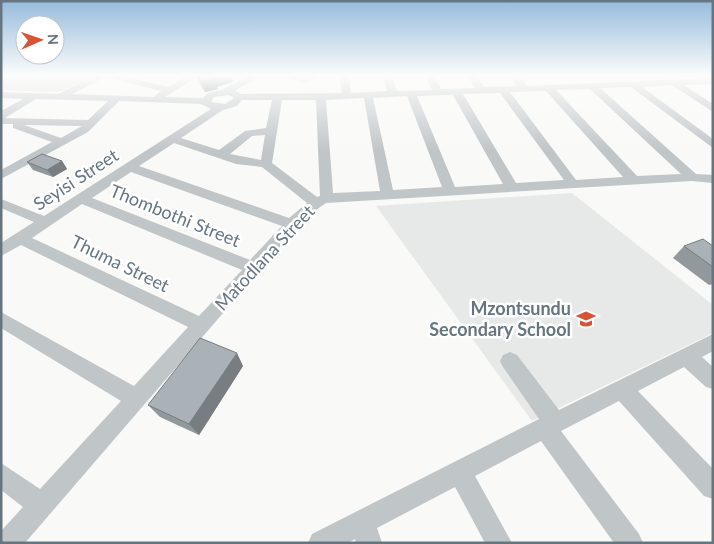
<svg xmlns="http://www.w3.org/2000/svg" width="714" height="544" font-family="Lato,sans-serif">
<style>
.built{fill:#e7e8e8}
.green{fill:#d9ded6}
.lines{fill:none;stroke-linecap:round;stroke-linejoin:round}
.minor{fill:#c0c5c8;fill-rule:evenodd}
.wall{fill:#92999d}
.shaded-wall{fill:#777d80}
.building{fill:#aab2b7;stroke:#777d80}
.labels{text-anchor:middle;stroke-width:5;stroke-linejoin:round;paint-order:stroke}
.street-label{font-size:18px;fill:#667680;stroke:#fff}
.poi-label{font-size:18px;font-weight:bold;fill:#667680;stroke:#fff;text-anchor:end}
</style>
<rect width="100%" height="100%" fill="#f9f9f7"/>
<path class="built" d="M 572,193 L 713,305 L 713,333 L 532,421 L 376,206 Z"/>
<path class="green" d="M 1,75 L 97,75 L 58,92 L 1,90 Z"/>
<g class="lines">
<path class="minor" d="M 96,75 L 119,75 L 168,87 L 189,75 L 200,75 L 165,97 L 203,98 L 208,93 L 221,90 L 250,75 L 261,75 L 235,91 L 241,94 L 342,93 L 339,75 L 349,75 L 351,93 L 387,91 L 382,75 L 392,75 L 397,91 L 432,90 L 425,75 L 434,75 L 441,89 L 475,88 L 467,75 L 476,75 L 484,87 L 517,86 L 509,75 L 518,75 L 527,86 L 713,78 L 713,84 L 684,85 L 713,104 L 713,112 L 672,85 L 642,87 L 713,139 L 713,148 L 631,87 L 600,88 L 696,174 L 713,175 L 713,183 L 692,181 L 326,203 L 313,212 L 297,227 L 25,543 L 1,543 L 1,531 L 23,507 L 1,490 L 1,463 L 40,489 L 121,401 L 1,328 L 1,312 L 134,386 L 188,327 L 21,245 L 1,256 L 1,243 L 34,222 L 1,208 L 1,199 L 44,216 L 211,109 L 201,104 L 119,101 L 88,132 L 1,179 L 1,170 L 52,142 L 13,128 L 13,124 L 1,124 L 1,111 L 23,99 L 1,98 L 1,92 L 58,94 ZM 106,77 L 161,91 L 154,97 L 72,94 ZM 590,89 L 681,174 L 637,176 L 556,90 ZM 546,91 L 623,177 L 576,180 L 510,92 ZM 500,93 L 564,180 L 516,183 L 463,94 ZM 229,95 L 234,98 L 225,104 L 211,102 L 214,97 ZM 453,95 L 503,184 L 455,187 L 417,96 ZM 407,96 L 442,187 L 393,190 L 373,98 ZM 364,98 L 380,191 L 333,193 L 326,100 ZM 36,99 L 108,101 L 88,120 L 5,118 ZM 242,100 L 272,100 L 266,128 L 245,131 L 219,150 L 181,138 L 223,110 L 237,106 ZM 282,100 L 316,100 L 320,196 L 317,197 L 272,163 ZM 24,125 L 82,126 L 61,138 ZM 265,135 L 261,160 L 230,154 L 252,136 ZM 174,143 L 236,164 L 262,167 L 307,203 L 289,218 L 139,166 ZM 131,172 L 282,226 L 250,260 L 92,198 ZM 82,204 L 242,270 L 199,316 L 32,238 Z
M 276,75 L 303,77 L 325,75 L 303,83 Z
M 713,334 L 713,351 L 702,357 L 713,367 L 713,389 L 706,387 L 684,367 L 638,391 L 713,469 L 713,499 L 704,496 L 619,401 L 561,431 L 639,534 L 643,543 L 614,543 L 541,441 L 475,476 L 512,543 L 485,543 L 455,487 L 377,528 L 382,543 L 356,543 L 355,539 L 348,543 L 308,543 L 312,534 L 539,419 L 503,367 L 500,361 L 503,355 L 510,352 L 517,355 L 559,410 Z"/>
</g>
<path class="wall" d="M 196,75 L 231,75 L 233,82 L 217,87 L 218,89 L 205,92 L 197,80 Z
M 62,161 L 67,169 L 53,177 L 33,170 L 27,162 Z
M 684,246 L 713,246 L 713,284 L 709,285 L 673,258 Z
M 243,366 L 199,435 L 160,417 L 148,405 Z"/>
<path class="shaded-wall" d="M 219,75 L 231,75 L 233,82 L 217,87 L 218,89 L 205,92 L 202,82 Z
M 62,161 L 67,169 L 53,177 L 47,170 Z
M 237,353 L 243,366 L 199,435 L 189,424 Z"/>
<path class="building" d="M 198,75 L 219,75 L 214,77 L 215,78 L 202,82 Z
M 42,154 L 62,161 L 47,170 L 27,162 Z
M 703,239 L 713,246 L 713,267 L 684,246 Z
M 200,338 L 237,353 L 189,424 L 148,405 Z"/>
<linearGradient id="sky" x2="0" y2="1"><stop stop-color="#95bbdc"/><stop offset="0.5" stop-color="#fcfcfb"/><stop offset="1" stop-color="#fcfcfb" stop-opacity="0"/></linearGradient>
<rect width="714" height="151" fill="url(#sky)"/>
<defs>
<g id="school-bare" transform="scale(1.5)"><path d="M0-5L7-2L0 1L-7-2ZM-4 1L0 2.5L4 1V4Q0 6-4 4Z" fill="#d95337" stroke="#fff" stroke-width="2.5" paint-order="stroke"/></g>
</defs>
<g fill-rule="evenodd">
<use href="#school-bare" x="586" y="319"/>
</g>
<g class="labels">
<g class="street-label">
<text transform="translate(76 180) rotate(-33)" y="6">Seyisi Street</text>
<text transform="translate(175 216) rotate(22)" y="6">Thombothi Street</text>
<text transform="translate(265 258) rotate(-47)" y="6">Matodlana Street</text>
<text transform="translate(120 264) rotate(26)" y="6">Thuma Street</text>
</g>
<g class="poi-label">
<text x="571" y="315">Mzontsundu<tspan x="571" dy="21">Secondary School</tspan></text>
</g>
</g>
<rect width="714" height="544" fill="none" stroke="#667680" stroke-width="5"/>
<g transform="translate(40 40) rotate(88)"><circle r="24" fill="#ffffff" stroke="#c2c8cc"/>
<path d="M0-4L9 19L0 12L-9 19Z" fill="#d95337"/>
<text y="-8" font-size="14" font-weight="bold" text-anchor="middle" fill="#667680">N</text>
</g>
</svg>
